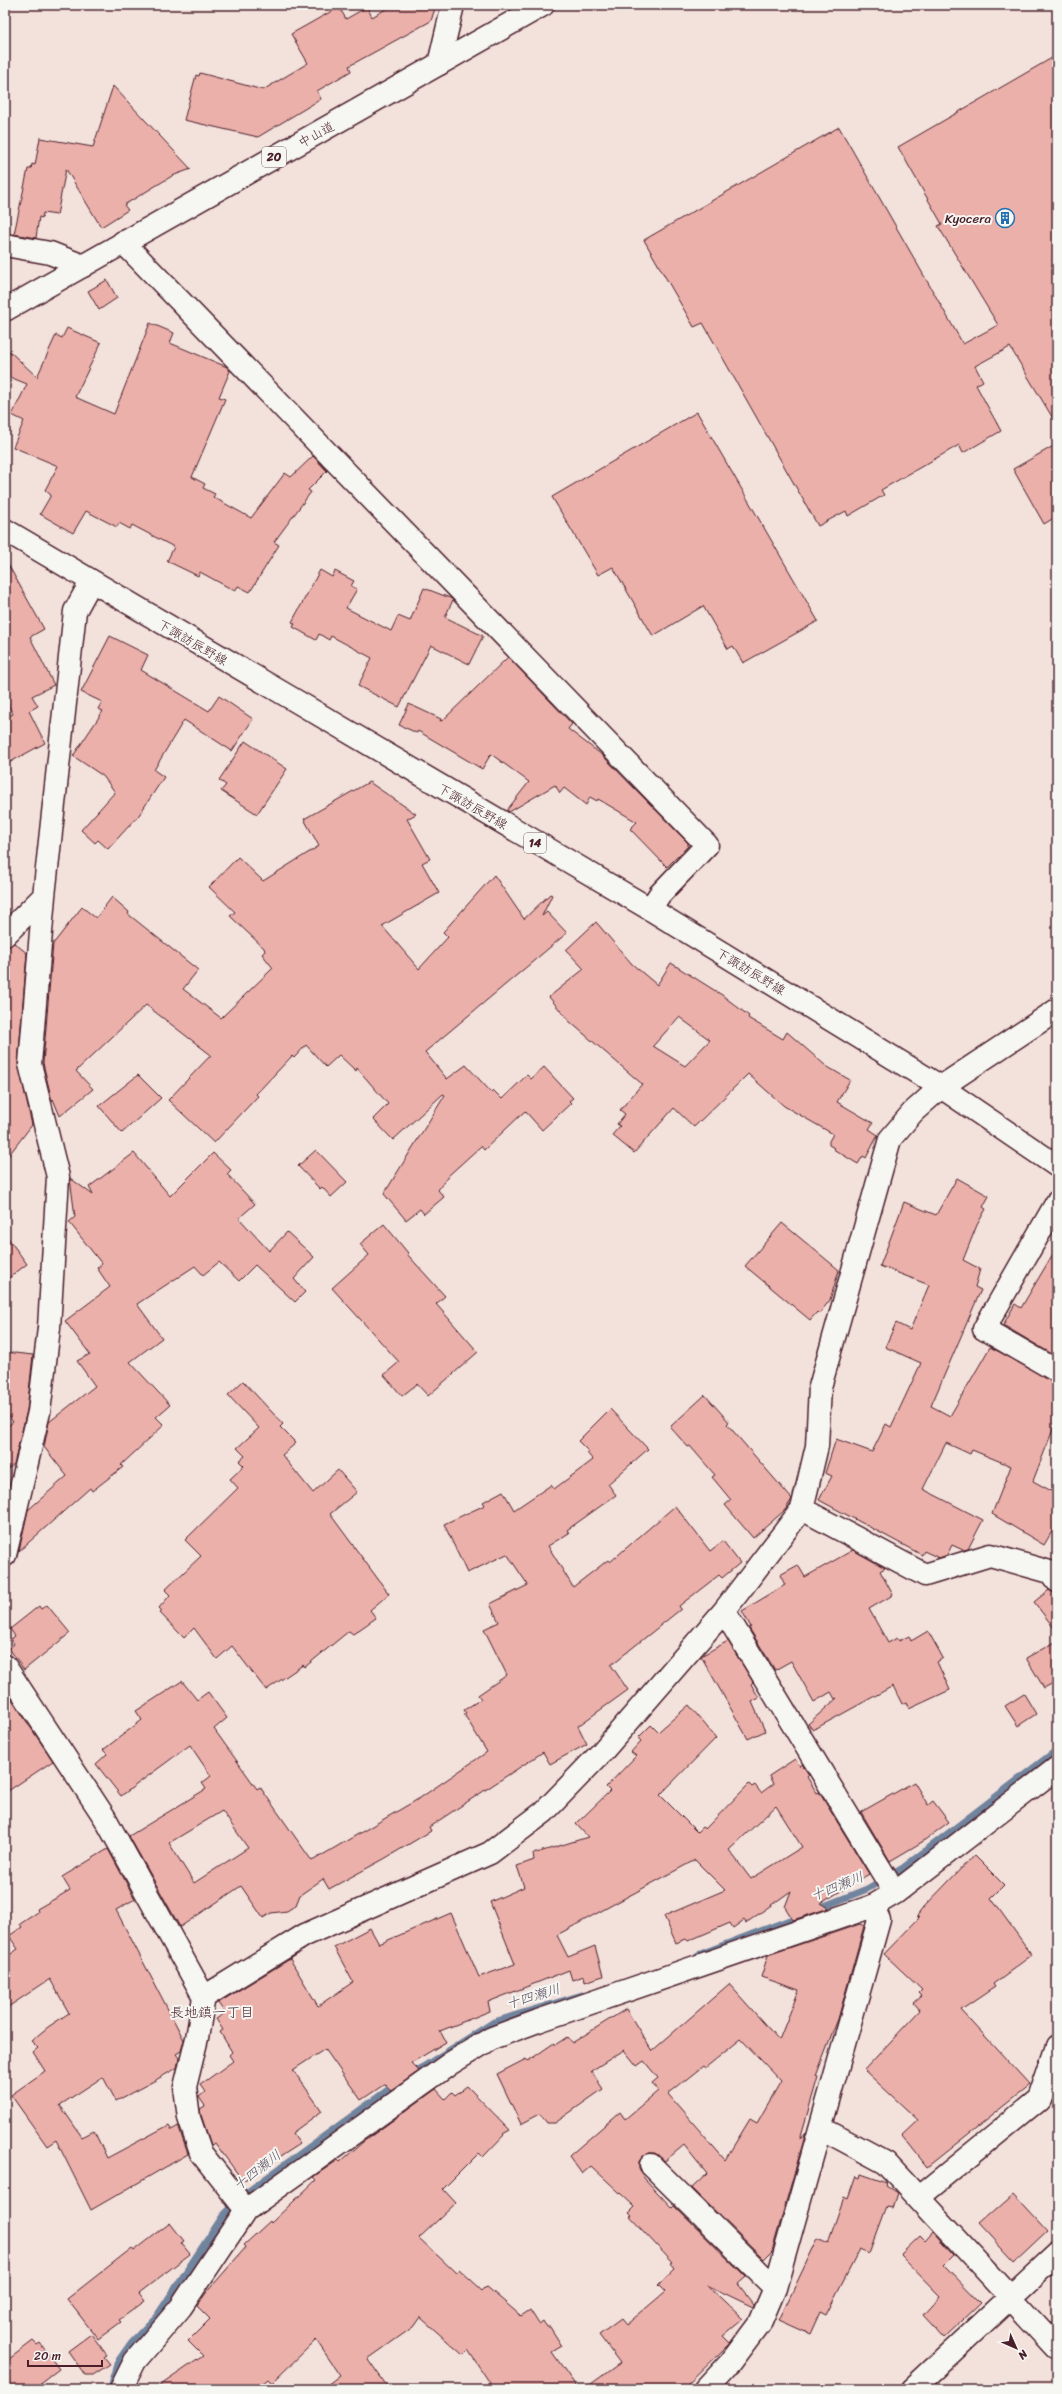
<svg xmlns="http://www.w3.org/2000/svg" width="1062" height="2394" font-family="Sriracha,'Klee One',sans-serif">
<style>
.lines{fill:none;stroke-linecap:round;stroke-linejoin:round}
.stream{stroke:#71849e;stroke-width:7}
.building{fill:#ebb0aa;stroke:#4a1f2b;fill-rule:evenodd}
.minor-casing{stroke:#4a1f2b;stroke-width:25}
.major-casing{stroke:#4a1f2b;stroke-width:25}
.highway-casing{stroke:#4a1f2b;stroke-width:25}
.minor{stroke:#f6f6f2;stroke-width:22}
.major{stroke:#f6f6f2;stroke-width:22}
.highway{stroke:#f6f6f2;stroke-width:22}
.labels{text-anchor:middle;stroke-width:4;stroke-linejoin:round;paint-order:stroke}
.shield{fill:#f6f6f2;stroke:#7e6067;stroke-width:1}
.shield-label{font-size:12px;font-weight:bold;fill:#4a1f2b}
.street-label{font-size:13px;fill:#4a1f2b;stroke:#f6f6f2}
.poi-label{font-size:13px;fill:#4a1f2b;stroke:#f6f6f2;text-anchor:end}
.water-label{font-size:14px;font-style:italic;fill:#5e5265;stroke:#f6f6f2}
.neighbourhood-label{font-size:14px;fill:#4a1f2b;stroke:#f6f6f2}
</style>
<rect width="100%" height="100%" fill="#f3e1dc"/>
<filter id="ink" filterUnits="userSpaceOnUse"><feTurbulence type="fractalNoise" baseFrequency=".025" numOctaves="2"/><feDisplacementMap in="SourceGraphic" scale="8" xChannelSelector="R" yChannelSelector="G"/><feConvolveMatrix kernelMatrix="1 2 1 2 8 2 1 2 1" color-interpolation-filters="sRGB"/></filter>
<g filter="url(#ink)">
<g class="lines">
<path class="stream" d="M 817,1909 L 867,1889 L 903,1868 L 1057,1750
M 698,1955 L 800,1916
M 412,2074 L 494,2022 L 582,1995
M 111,2389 L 117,2363 L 131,2343 L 157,2316 L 223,2216 L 246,2193 L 396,2084"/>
</g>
<path class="building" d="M 393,5 L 436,5 L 431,21 L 349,66 L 351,71 L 317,91 L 321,99 L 258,137 L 184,120 L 196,75 L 199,76 L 200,73 L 263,90 L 308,63 L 291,34 L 339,7 L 346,19 L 367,7 L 372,17 Z
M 1057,55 L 1057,425 L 1010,347 L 975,366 L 983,381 L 976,385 L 1001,431 L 963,453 L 959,445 L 881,490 L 884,495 L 848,516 L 846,511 L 818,526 L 703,323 L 694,327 L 644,240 L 839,127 L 963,344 L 998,325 L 938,226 L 942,224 L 898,147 Z
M 113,86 L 191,169 L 172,176 L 124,205 L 128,210 L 101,227 L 66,169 L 57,215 L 43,213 L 42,218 L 39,217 L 36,238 L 14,234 L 28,169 L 31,169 L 32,164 L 35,165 L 40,138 L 93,147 Z
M 107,280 L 117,298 L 99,310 L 88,291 Z
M 150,323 L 174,333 L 170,343 L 227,367 L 230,371 L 219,397 L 225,399 L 192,477 L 205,484 L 203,488 L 215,494 L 213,497 L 251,518 L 285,473 L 291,477 L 313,456 L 327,471 L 308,490 L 311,492 L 274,542 L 279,545 L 250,592 L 238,586 L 235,591 L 200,572 L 198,576 L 167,561 L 174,547 L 132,525 L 130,529 L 119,523 L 117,527 L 86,511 L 73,533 L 40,514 L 51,495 L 45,490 L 58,466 L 13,447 L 24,421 L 12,415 L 27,384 L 5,375 L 5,347 L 37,377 L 56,335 L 62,338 L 67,328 L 101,343 L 75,397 L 114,414 Z
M 697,412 L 818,621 L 743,663 L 733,646 L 728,649 L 703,606 L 653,636 L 613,567 L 598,575 L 552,497 Z
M 1057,444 L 1057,516 L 1044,524 L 1013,469 Z
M 5,559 L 44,629 L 30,637 L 54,685 L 32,696 L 38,706 L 29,711 L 45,743 L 5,765 L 5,718 L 13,714 L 5,699 Z
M 320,570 L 332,577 L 335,571 L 354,581 L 351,586 L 357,589 L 346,608 L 391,631 L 398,616 L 410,621 L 424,588 L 450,598 L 453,600 L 445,617 L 483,636 L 469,664 L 431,645 L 399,707 L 358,686 L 372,658 L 331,636 L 329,640 L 319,634 L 316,640 L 293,627 L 295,624 L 292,622 Z
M 110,636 L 148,655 L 141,670 L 209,711 L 219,696 L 253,719 L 232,751 L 184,720 L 154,770 L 164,777 L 139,815 L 108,849 L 98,840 L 95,843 L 81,830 L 115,792 L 103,776 L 73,756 L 103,711 L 98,709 L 102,702 L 81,692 Z
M 508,657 L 572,724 L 568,729 L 602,755 L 688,843 L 688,846 L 667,867 L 630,829 L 637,822 L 598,799 L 597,801 L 590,797 L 586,805 L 564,788 L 560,793 L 555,785 L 509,812 L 507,810 L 529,782 L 491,754 L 482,769 L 418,731 L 417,733 L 399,725 L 409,704 L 441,719 L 440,721 L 443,720 Z
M 245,741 L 287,769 L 257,814 L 221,791 L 226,785 L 219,780 Z
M 369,782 L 416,814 L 407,819 L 430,859 L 422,863 L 439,893 L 382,926 L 419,969 L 448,937 L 443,932 L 494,875 L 524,919 L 550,894 L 552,895 L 542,916 L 547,912 L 567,933 L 425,1052 L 447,1079 L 466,1065 L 491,1092 L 493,1090 L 502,1099 L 527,1075 L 531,1079 L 544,1067 L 573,1098 L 569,1101 L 571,1103 L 542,1130 L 525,1111 L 484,1150 L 481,1146 L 449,1175 L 438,1190 L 444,1197 L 424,1214 L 420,1209 L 406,1220 L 384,1194 L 445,1095 L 443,1094 L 393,1140 L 373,1119 L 388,1104 L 357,1068 L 356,1071 L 339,1055 L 326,1067 L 306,1045 L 294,1058 L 292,1056 L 256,1094 L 258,1096 L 214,1143 L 168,1100 L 211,1055 L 146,1005 L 76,1071 L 93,1089 L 60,1116 L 53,1099 L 52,1101 L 43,1063 L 53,944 L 82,907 L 96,918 L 112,897 L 129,912 L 128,914 L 198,970 L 183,989 L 221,1018 L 273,968 L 262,954 L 265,951 L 264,948 L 230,916 L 235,912 L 209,887 L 238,857 L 263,881 L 319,846 L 304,819 Z
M 596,922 L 632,964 L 657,985 L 671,963 L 722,995 L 749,1016 L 748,1018 L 783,1039 L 787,1032 L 826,1066 L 850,1080 L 837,1102 L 873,1123 L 869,1129 L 878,1135 L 866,1158 L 863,1156 L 858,1164 L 833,1149 L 834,1148 L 829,1145 L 829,1141 L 833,1134 L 784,1106 L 748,1074 L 694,1127 L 674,1108 L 634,1153 L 612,1135 L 620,1126 L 617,1124 L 625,1114 L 620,1110 L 642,1084 L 569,1021 L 549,997 L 584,969 L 566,950 ZM 679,1017 L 710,1040 L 685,1066 L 653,1046 Z
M 14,943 L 27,953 L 18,1063 L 32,1125 L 5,1160 L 5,947 Z
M 138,1075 L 161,1098 L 122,1133 L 99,1106 Z
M 316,1150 L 347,1182 L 331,1197 L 322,1187 L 320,1189 L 298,1166 Z
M 134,1153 L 170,1196 L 213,1153 L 231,1170 L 227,1174 L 255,1204 L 239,1218 L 269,1251 L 287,1232 L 314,1257 L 294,1279 L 305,1292 L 295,1302 L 255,1265 L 239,1281 L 219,1262 L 203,1275 L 195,1266 L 137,1304 L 162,1338 L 130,1362 L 170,1405 L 156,1417 L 164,1425 L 121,1465 L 123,1467 L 92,1491 L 90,1488 L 19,1551 L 28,1510 L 67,1476 L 44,1447 L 49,1422 L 95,1386 L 77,1361 L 90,1354 L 65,1321 L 110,1287 L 97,1268 L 102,1264 L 69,1222 L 75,1217 L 70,1178 L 93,1195 L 89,1187 Z
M 957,1178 L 989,1196 L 983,1207 L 986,1209 L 977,1225 L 963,1260 L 980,1269 L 975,1287 L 981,1290 L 931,1406 L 950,1416 L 990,1347 L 1057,1383 L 1057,1419 L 1033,1481 L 1057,1494 L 1057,1523 L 1044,1545 L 992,1514 L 1011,1466 L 972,1450 L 970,1454 L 946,1443 L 923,1489 L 983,1520 L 968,1549 L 963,1550 L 952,1545 L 947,1555 L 939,1558 L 924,1551 L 922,1555 L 819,1500 L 832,1476 L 825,1473 L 836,1439 L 872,1452 L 886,1424 L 891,1427 L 921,1363 L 885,1347 L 896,1323 L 910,1330 L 929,1285 L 880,1266 L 904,1202 L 936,1215 Z
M 782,1223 L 839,1270 L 830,1300 L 819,1314 L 817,1312 L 810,1320 L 745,1266 Z
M 384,1224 L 408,1253 L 407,1254 L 445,1296 L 436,1304 L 478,1352 L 428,1396 L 417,1384 L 402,1396 L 384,1375 L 399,1362 L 332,1288 L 369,1255 L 360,1244 Z
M 5,1234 L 27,1264 L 5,1281 Z
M 1057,1247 L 1057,1357 L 1003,1325 L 1015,1304 L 1021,1308 Z
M 5,1352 L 33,1355 L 27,1410 L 14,1464 L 5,1472 L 5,1428 L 13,1422 L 5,1411 Z
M 243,1381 L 283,1424 L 280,1427 L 296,1443 L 282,1455 L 313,1493 L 338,1470 L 357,1492 L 330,1514 L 389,1594 L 370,1610 L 376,1618 L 353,1634 L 349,1631 L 305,1667 L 303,1665 L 266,1690 L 232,1646 L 217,1659 L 194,1628 L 184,1638 L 160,1613 L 162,1611 L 159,1608 L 170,1595 L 165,1590 L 201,1556 L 185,1540 L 238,1488 L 230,1479 L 244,1466 L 239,1461 L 245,1456 L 237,1448 L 259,1428 L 228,1395 Z
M 705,1395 L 729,1422 L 727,1424 L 792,1499 L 785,1510 L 753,1538 L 725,1505 L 731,1500 L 712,1477 L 715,1475 L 690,1446 L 688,1447 L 670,1427 Z
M 610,1409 L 648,1449 L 608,1484 L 616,1495 L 567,1530 L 569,1533 L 548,1546 L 573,1587 L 608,1560 L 610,1562 L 675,1506 L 710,1551 L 723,1541 L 740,1563 L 722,1578 L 719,1575 L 679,1606 L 681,1609 L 611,1665 L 628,1690 L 578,1726 L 587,1744 L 550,1764 L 543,1752 L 429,1827 L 431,1831 L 384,1859 L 329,1889 L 323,1879 L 300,1895 L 296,1905 L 287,1911 L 271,1913 L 263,1918 L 241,1886 L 180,1927 L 129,1836 L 206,1789 L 202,1783 L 211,1776 L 190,1745 L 121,1796 L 96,1764 L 107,1754 L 103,1750 L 142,1720 L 136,1711 L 182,1681 L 197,1700 L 208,1692 L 227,1718 L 214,1729 L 257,1789 L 260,1787 L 312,1861 L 420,1798 L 487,1752 L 464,1714 L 466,1713 L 464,1710 L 481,1699 L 478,1695 L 507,1675 L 484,1629 L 499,1622 L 490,1604 L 528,1585 L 507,1554 L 467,1573 L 444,1524 L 485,1505 L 483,1502 L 503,1491 L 514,1510 L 551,1485 L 554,1489 L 593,1460 L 587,1453 L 589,1452 L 578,1441 ZM 222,1811 L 248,1848 L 194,1883 L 169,1843 Z
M 853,1550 L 885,1568 L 880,1571 L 893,1595 L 869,1609 L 888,1643 L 897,1638 L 899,1641 L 909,1636 L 911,1641 L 928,1631 L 943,1658 L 937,1662 L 950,1690 L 909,1709 L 906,1702 L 902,1704 L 893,1686 L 813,1730 L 808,1724 L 837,1698 L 835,1699 L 831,1692 L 814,1702 L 791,1661 L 775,1670 L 749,1628 L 751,1627 L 742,1611 L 785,1585 L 780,1575 L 798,1565 L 805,1577 Z
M 1049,1590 L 1057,1593 L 1057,1632 L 1034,1602 Z
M 47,1605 L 70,1633 L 24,1670 L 9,1648 L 14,1644 L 11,1639 L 15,1636 L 10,1629 L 39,1606 L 41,1609 Z
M 728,1641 L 753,1682 L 751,1684 L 759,1698 L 752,1702 L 765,1731 L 748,1739 L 701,1656 Z
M 1057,1641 L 1057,1681 L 1044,1688 L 1026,1658 Z
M 5,1689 L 53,1761 L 5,1793 Z
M 1024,1694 L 1036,1714 L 1018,1726 L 1005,1706 Z
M 689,1705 L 716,1738 L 660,1795 L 697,1832 L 702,1827 L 705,1829 L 707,1827 L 749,1784 L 752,1787 L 755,1785 L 761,1793 L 773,1784 L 769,1776 L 795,1759 L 800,1766 L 802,1764 L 809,1775 L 807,1777 L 817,1793 L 819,1792 L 869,1874 L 821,1903 L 829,1908 L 793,1920 L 785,1907 L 791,1891 L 746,1923 L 744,1920 L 733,1928 L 730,1923 L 688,1941 L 686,1939 L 676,1943 L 664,1916 L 725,1890 L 695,1860 L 557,1935 L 568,1957 L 595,1946 L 603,1976 L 585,1982 L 584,1976 L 572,1980 L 569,1970 L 488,2002 L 490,2011 L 440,2031 L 446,2042 L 411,2063 L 419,2071 L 391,2091 L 385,2084 L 361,2100 L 325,2049 L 293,2070 L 322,2111 L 292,2133 L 300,2144 L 243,2181 L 215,2143 L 211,2145 L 201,2115 L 200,2109 L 205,2106 L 199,2097 L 205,2092 L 200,2085 L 233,2061 L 229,2055 L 232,2052 L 220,2032 L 223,2030 L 216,2019 L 225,2013 L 218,2003 L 290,1959 L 318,2006 L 353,1982 L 334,1947 L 370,1928 L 379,1944 L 451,1913 L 479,1977 L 515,1964 L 490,1902 L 524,1887 L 517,1866 L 534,1860 L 533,1854 L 588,1837 L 576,1824 L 610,1791 L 606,1787 L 636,1756 L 631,1752 L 641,1741 L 638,1738 L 651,1725 L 658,1732 ZM 776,1806 L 802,1847 L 751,1879 L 729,1850 Z
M 914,1782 L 928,1805 L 933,1801 L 949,1822 L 922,1842 L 890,1861 L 861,1812 Z
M 108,1849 L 135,1899 L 116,1910 L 184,2040 L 181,2051 L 176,2054 L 179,2058 L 177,2068 L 152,2082 L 116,2101 L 103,2077 L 60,2105 L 82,2137 L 94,2131 L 107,2158 L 169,2125 L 172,2130 L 178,2126 L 188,2154 L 91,2210 L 56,2140 L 47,2146 L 11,2095 L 45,2071 L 33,2052 L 38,2048 L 31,2041 L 48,2027 L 69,2013 L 50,1979 L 5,2009 L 5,1958 L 18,1949 L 9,1936 L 22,1927 L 20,1924 L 38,1912 L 37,1909 L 70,1890 L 62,1877 Z
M 974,1855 L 1004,1885 L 991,1898 L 1032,1955 L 993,1984 L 995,1987 L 961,2010 L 1030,2085 L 927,2167 L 902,2135 L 918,2120 L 864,2070 L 920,2010 L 914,2003 L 922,1996 L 919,1993 L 922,1990 L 884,1954 L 919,1918 L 917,1916 L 923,1908 Z
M 860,1924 L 864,1926 L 838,2019 L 816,2076 L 818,2077 L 800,2139 L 806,2132 L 772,2251 L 764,2259 L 692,2188 L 707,2174 L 684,2145 L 665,2161 L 655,2153 L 648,2153 L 639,2161 L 639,2169 L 644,2178 L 672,2208 L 674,2206 L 746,2277 L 738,2284 L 754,2304 L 753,2307 L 707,2285 L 743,2319 L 723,2336 L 730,2343 L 726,2347 L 683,2389 L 584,2389 L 620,2363 L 599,2335 L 621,2319 L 626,2325 L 665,2292 L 658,2285 L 675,2269 L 671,2264 L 673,2263 L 630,2217 L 632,2216 L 629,2213 L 635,2207 L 591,2166 L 582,2174 L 569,2156 L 620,2112 L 625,2119 L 658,2091 L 652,2083 L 658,2078 L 644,2061 L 637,2066 L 624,2050 L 591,2071 L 603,2089 L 555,2123 L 547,2123 L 540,2114 L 521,2124 L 497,2074 L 526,2059 L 528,2061 L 554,2043 L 555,2045 L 567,2037 L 572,2043 L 626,2009 L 652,2051 L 729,1984 L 779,2040 L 799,1990 L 761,1977 L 768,1955 ZM 741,2039 L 781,2081 L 757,2123 L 750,2119 L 725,2160 L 668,2094 L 703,2066 L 705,2068 Z
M 467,2086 L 510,2130 L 503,2134 L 504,2135 L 483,2157 L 479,2153 L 443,2189 L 456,2203 L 419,2238 L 456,2273 L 459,2269 L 482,2290 L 486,2286 L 521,2316 L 530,2310 L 539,2324 L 543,2321 L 547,2327 L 550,2327 L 562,2346 L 552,2352 L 578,2389 L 494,2389 L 468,2350 L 463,2355 L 420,2317 L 413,2327 L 368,2359 L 389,2389 L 322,2389 L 340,2375 L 316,2340 L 272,2383 L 268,2379 L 256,2389 L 155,2389 L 203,2356 L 188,2341 L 210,2319 L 197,2306 L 206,2293 L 246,2247 L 244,2245 L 270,2221 L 271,2223 L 316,2180 L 313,2177 L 338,2160 L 340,2162 L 363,2142 L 436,2089 L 445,2099 L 452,2092 L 455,2095 Z
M 861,2174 L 887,2183 L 886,2186 L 897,2193 L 892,2208 L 887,2207 L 870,2253 L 860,2249 L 826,2315 L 820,2312 L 810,2334 L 779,2320 L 818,2238 L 828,2243 L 844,2197 L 848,2199 L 856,2176 L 860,2178 Z
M 1014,2193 L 1048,2230 L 1014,2262 L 979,2224 Z
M 170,2223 L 184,2241 L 181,2243 L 190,2254 L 139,2293 L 145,2301 L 119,2320 L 121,2322 L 98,2339 L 67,2299 L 132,2248 L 134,2251 Z
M 933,2232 L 954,2255 L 944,2265 L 981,2303 L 944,2338 L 923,2315 L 940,2296 L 900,2255 L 920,2236 L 925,2241 Z
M 91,2334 L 107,2355 L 104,2357 L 110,2364 L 93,2375 L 85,2375 L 68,2351 Z
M 33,2341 L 37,2345 L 40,2343 L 59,2369 L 33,2389 L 5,2389 L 5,2362 Z"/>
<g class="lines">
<g class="minor-casing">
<path id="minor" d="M 439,64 L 453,5
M 123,242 L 707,845 L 660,894 L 650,909
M 5,245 L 50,253 L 83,266
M 5,935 L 44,896
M 1057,1202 L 984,1329 L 1057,1371
M 802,1509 L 925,1575 L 990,1555 L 1050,1572 L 1057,1581
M 5,1555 L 39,1412 L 49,1328 L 58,1177 L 30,1064 L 44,896 L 75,611 L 91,582
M 724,1611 L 895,1893
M 5,1666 L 105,1818 L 204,1997 L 197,2038 L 185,2087 L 189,2118 L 201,2153 L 246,2210
M 204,1997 L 305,1935 L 490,1853 L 544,1812 L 601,1753 L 724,1611 L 802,1509 L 817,1446 L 820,1387 L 890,1139 L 913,1112 L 941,1087 L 1057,1010
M 821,2128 L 886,2163 L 1057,2347
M 651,2165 L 775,2288
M 919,2197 L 1039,2099 L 1057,2046
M 121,2389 L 135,2361 L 181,2307 L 246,2210 L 451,2063 L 492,2038 L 538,2021 L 873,1906 L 895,1893 L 1057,1768
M 706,2389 L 730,2363 L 760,2323 L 775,2288 L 879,1920 L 873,1906
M 912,2389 L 1057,2254"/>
</g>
<g class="major-casing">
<path id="major" d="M 5,530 L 650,909 L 941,1087 L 1057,1166"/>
</g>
<g class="highway-casing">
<path id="highway" d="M 5,310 L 543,5"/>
</g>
<use href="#minor" class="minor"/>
<use href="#major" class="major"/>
<use href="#highway" class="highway"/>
</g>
</g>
<defs>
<g id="building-ring" transform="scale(1)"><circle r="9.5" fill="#f6f6f2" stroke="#1f6fb2" stroke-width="1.5"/><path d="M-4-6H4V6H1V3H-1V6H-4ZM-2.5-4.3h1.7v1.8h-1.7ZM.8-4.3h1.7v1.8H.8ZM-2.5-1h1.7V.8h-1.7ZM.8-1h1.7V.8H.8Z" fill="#1f6fb2"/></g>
</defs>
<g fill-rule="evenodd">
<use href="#building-ring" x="1005" y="218"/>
</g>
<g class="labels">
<g class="shield">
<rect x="262" y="147" width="24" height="20" rx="3"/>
<rect x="524" y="833" width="22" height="20" rx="3"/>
</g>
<g class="shield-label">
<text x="274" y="161">20</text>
<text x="535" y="847">14</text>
</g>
<g class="street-label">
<text transform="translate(316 134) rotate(-29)" y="5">中山道</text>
<text transform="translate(193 642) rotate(30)" y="5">下諏訪辰野線</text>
<text transform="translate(473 806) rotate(30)" y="5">下諏訪辰野線</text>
<text transform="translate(751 971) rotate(31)" y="5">下諏訪辰野線</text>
</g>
<g class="poi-label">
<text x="991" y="223">Kyocera</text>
</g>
<g class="water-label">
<text transform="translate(837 1886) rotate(-22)" y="5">十四瀬川</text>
<text transform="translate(533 1996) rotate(-17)" y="5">十四瀬川</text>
<text transform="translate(257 2170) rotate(-38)" y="5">十四瀬川</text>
</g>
<g class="neighbourhood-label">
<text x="212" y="2017">長地鎮一丁目</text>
</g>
</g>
<rect width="1062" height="2394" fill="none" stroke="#f6f6f2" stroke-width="20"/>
<rect x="10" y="10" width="1042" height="2374" fill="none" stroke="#4a1f2b" stroke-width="1.5" filter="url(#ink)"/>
<g transform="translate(1016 2348) rotate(135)" stroke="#f6f6f2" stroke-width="3" paint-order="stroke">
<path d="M0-3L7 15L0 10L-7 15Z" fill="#4a1f2b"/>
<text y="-6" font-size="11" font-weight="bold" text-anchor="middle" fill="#4a1f2b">N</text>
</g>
<path d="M28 2360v6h74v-6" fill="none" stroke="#4a1f2b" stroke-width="2"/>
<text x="34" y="2360" font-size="12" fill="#4a1f2b" stroke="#f6f6f2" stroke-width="3" paint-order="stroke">20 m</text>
</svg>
